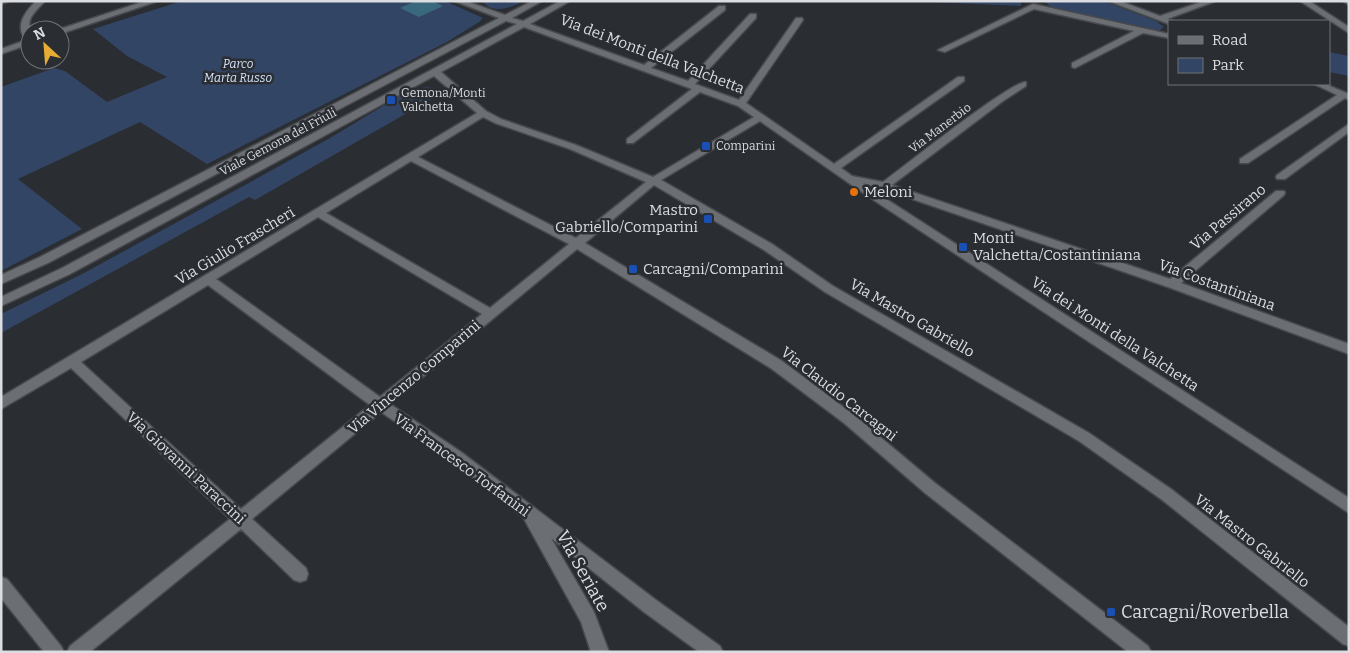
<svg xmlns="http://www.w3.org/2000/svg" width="1350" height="653" font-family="Bitter,serif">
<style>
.green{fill:#334565}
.water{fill:#3a697e}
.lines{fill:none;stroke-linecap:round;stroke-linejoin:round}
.street-casing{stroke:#47494d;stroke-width:3}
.street{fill:#6b6f74;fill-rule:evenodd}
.transit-dot{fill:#1a4fb4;stroke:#2a2d32;stroke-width:2}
.food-dot{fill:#e8710a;stroke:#2a2d32;stroke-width:2}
.labels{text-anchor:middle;stroke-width:5;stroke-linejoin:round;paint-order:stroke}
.far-park-label{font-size:12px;font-style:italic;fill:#d3e1f9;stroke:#2a2d32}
.far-poi-label{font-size:12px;fill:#dbdde0;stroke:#2a2d32;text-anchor:start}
.far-street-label{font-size:12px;fill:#dbdde0;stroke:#2a2d32}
.street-label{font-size:15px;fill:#dbdde0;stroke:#2a2d32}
.poi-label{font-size:15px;fill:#dbdde0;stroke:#2a2d32;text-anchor:start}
.near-street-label{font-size:18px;fill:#dbdde0;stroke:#2a2d32}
.near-poi-label{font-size:18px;fill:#dbdde0;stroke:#2a2d32;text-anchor:start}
</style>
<rect width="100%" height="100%" fill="#2a2d32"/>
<path class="green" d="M 182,1 L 445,1 L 483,18 L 479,22 L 447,42 L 207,164 L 140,122 L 18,179 L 82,229 L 1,271 L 1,87 L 54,68 L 65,71 L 107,102 L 167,77 L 127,56 L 93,29 Z
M 485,1 L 524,1 C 512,7 494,15 483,2 Z
M 906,1 L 1021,1 L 1021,6 Z
M 1044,1 L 1103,1 L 1156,21 L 1164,27 L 1159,31 L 1063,11 L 1053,9 Z
M 1329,52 L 1349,56 L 1349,76 L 1329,72 Z
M 425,87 L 434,88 L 442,93 L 255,200 L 249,197 L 1,333 L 1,314 L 84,273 L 245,185 L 330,138 L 401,95 Z"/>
<path class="water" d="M 416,1 L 432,1 L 443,6 L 419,17 L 400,8 Z"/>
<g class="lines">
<g class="street-casing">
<path id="street" d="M 1,1 L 9,1 L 1,4 Z
M 36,1 L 45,1 C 25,22 30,17 30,44 L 1,54 L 1,49 L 26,40 C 14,26 25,12 36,1 Z
M 145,1 L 158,1 L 63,33 L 60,33 L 60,30 L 57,30 Z
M 454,1 L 466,1 L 505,15 L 532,1 L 542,1 L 512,18 L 523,21 L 560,1 L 570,1 L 530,24 L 644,65 L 719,6 L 725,6 L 725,10 L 651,68 L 688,81 L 750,14 L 756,14 L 756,18 L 695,84 L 739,100 L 796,18 L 802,18 L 803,20 L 746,103 L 834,164 L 958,77 L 964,77 L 964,81 L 841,168 L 852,176 L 883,182 C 902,168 1012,80 1026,82 L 1026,86 L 1003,101 L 892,185 L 1170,279 L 1276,191 L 1284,191 L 1285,193 L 1284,195 L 1181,283 L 1349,344 L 1349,354 L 1168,287 L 886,190 L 877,193 L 1349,498 L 1349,513 L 869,197 L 760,121 L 661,180 L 772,244 L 833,286 L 1089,433 L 1171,489 L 1349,627 L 1349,646 L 1343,644 L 1161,499 L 1079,441 L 825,292 L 764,250 L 654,185 L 585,243 L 782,361 L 854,415 L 935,483 L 1148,646 L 1151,652 L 1128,652 L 925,493 L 844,423 L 772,369 L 577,249 L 390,404 L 461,452 L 656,600 L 720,646 L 723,652 L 699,652 L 644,612 L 551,538 L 594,612 L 609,652 L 591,652 L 581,622 L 523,517 L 451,460 L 381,412 L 252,519 L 306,568 L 308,574 L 306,580 L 300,582 L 294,580 L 241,529 L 90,652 L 67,652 L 70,646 L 230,519 L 71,368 L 1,409 L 1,397 L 477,113 L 434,76 L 70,274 L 1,306 L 1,297 L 62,268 L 517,24 L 506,21 L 48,263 L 1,284 L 1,275 L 40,257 L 499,18 ZM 524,27 L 692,89 L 627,139 L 627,143 L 633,143 L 700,92 L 738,106 L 754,117 L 653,177 L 576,145 L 501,119 L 486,111 L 441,72 ZM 483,117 L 495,123 L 570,149 L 646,182 L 576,238 L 418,157 ZM 411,161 L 569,244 L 490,308 L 326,213 ZM 863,183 L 876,187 L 875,191 ZM 318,217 L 482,314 L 380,397 L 216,279 ZM 208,285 L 370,405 L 241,509 L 81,362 Z
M 1108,1 L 1120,1 L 1160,16 L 1204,1 L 1216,1 L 1167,19 L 1172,21 L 1169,21 L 1169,24 Z
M 1300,1 L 1309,1 L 1349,27 L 1349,33 Z
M 1343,1 L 1349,1 L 1349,5 Z
M 1033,4 L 1169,34 L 1169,38 L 1143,33 L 1075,68 L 1072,67 L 1072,63 L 1134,31 L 1034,9 L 945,52 L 938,50 Z
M 1314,84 L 1325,84 L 1349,94 L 1349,100 L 1345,98 L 1248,163 L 1240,163 L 1240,159 L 1337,95 Z
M 1349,124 L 1349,132 L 1285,179 L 1277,179 L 1276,177 L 1277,175 Z
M 1,577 L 7,579 L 61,646 L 64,652 L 44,652 L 1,598 Z"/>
</g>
<use href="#street" class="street"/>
</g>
<g class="transit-dot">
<rect x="386" y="95" width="10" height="10" rx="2.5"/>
<rect x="701" y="141" width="10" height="10" rx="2.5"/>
<rect x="703" y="214" width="10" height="10" rx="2.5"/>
<rect x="958" y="242" width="10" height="10" rx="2.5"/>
<rect x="628" y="264" width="10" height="10" rx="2.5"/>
<rect x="1106" y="607" width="10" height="10" rx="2.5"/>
</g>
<circle class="food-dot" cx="854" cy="192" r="5"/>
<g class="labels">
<g class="far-park-label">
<text x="238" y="68">Parco<tspan x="238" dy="14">Marta Russo</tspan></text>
</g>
<g class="far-poi-label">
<text x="401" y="97">Gemona/Monti<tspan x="401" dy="14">Valchetta</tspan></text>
<text x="716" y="150">Comparini</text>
</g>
<g class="far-street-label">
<text transform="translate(940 128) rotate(-37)" y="4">Via Manerbio</text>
<text transform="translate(278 142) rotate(-28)" y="4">Viale Gemona del Friuli</text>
</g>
<g class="street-label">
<text transform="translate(652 54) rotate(21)" y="5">Via dei Monti della Valchetta</text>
<text transform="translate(1228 217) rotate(-40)" y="5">Via Passirano</text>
<text transform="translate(235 246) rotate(-31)" y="5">Via Giulio Frascheri</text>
<text transform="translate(1217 285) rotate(20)" y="5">Via Costantiniana</text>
<text transform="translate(912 318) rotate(30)" y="5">Via Mastro Gabriello</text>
<text transform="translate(1115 334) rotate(33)" y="5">Via dei Monti della Valchetta</text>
<text transform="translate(414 377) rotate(-40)" y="5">Via Vincenzo Comparini</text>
<text transform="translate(839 394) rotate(38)" y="5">Via Claudio Carcagni</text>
<text transform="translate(462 465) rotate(36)" y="5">Via Francesco Torfanini</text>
<text transform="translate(186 468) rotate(43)" y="5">Via Giovanni Paraccini</text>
<text transform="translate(1252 541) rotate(38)" y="5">Via Mastro Gabriello</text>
</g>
<g class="poi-label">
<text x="864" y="197">Meloni</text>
<text x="698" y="215" text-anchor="end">Mastro<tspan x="698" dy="17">Gabriello/Comparini</tspan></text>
<text x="973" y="243">Monti<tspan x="973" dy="17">Valchetta/Costantiniana</tspan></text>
<text x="643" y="274">Carcagni/Comparini</text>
</g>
<g class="near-street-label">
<text transform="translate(583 571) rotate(61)" y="6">Via Seriate</text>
</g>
<g class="near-poi-label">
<text x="1121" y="618">Carcagni/Roverbella</text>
</g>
</g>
<rect width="1350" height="653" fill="none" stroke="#dbdde0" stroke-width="5"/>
<rect x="1168" y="20" width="162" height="65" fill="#2a2d32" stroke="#717378"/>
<rect x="1178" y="36" width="25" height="8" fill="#6b6f74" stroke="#717378"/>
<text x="1212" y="45" font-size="15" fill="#dbdde0">Road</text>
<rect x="1178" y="58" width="25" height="15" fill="#334565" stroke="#717378"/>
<text x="1212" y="70" font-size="15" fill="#dbdde0">Park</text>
<g transform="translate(45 45) rotate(334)"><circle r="24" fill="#2a2d32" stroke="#717378"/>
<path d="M0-4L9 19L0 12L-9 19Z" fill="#e7ac36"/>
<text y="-8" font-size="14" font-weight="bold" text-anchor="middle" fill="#dbdde0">N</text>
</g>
</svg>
